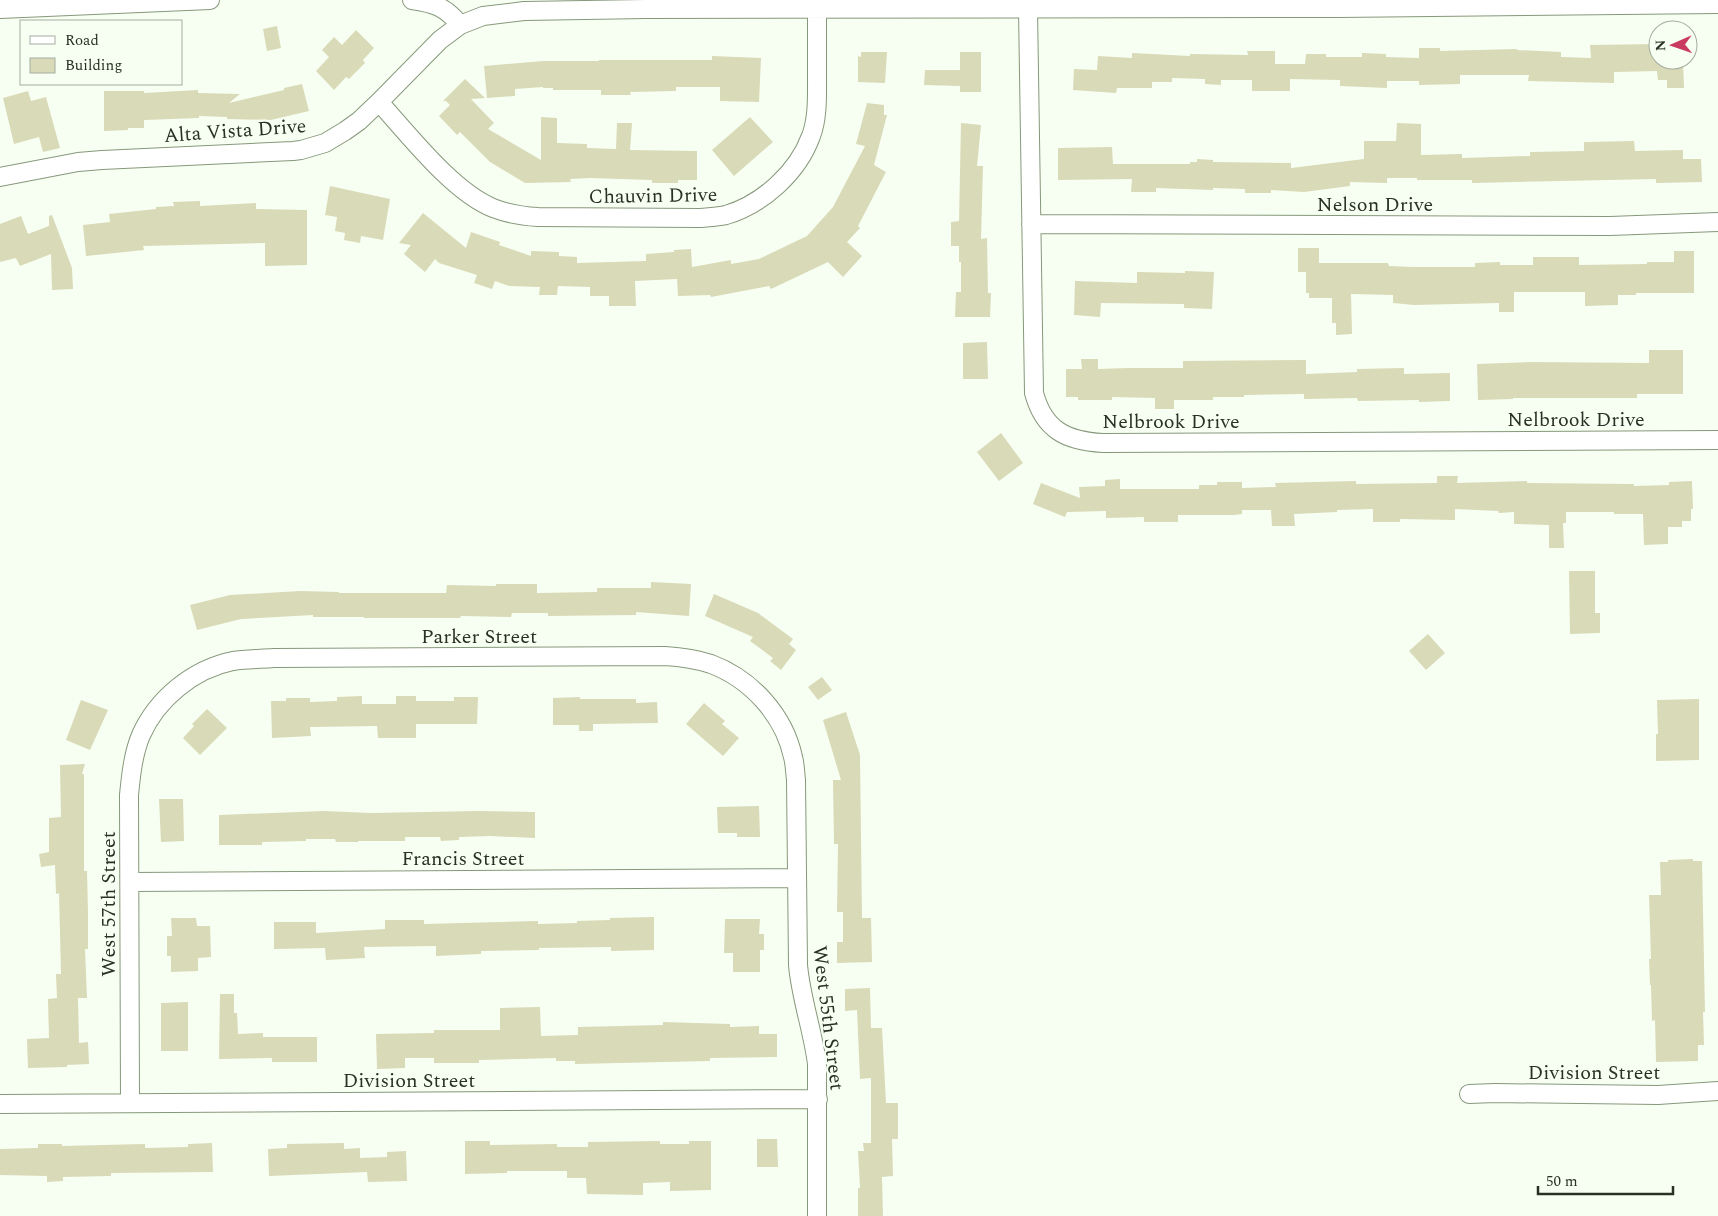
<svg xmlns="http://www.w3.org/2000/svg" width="1718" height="1216" font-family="Spectral,serif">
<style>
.building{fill:#d9dab7}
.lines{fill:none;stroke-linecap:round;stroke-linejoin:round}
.minor-casing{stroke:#86987b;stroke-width:20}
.minor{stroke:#fff;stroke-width:18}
.labels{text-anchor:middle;stroke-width:4.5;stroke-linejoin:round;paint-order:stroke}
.street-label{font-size:20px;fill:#293024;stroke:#f7fff2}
</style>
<rect width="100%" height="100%" fill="#f7fff2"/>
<path class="building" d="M 277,26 L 281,48 L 267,51 L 263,29 Z
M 356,30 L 374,48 L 363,60 L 365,63 L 349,79 L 346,77 L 334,90 L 316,71 L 329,57 L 322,50 L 334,37 L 342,45 Z
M 1658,44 L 1658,60 L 1683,60 L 1684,88 L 1667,88 L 1667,80 L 1658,80 L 1657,71 L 1614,72 L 1614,83 L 1528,81 L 1529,75 L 1460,75 L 1460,84 L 1419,85 L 1419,81 L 1387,81 L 1387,88 L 1340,86 L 1340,80 L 1290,79 L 1290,91 L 1252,91 L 1252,80 L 1221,80 L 1221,85 L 1205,84 L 1205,79 L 1172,78 L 1172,82 L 1152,82 L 1152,88 L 1117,88 L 1116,93 L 1073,90 L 1074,69 L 1097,70 L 1098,56 L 1132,58 L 1132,53 L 1190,56 L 1190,54 L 1248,55 L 1247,51 L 1275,51 L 1275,64 L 1305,64 L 1306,54 L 1326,54 L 1326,57 L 1362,57 L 1362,53 L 1386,54 L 1386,57 L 1419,58 L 1419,48 L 1440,48 L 1440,51 L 1517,49 L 1517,50 L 1561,52 L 1561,57 L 1591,58 L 1590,45 Z
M 861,52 L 887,52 L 885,83 L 858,82 L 858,56 L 861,57 Z
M 960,52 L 981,52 L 981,92 L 960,92 L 960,86 L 924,85 L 925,70 L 960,70 Z
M 712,56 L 761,58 L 759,102 L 720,101 L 720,87 L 676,87 L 676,91 L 630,92 L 631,95 L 601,95 L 601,90 L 553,90 L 553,88 L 543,88 L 543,87 L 515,89 L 515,96 L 487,98 L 484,66 L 543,61 L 599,61 L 599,60 L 712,60 Z
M 465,79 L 485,98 L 471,99 L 494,123 L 488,129 L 541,160 L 541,117 L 557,118 L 557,143 L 587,144 L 587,148 L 616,149 L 617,123 L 632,123 L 630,150 L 697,151 L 697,180 L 678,180 L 678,183 L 652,183 L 652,180 L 590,178 L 570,179 L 571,182 L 525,183 L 490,162 L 460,132 L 457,135 L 439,116 L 450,105 L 446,101 L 443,101 Z
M 302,84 L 309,111 L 271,120 L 227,119 L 227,117 L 199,116 L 199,118 L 144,120 L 144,128 L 128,128 L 128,130 L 104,131 L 104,91 L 144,91 L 144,93 L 198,90 L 198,93 L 240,94 L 229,103 L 284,90 L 284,88 Z
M 28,91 L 31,101 L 46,97 L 60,148 L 43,152 L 39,137 L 14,144 L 3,98 Z
M 867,103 L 884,105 L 884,115 L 887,115 L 874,165 L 886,172 L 858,226 L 860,228 L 847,242 L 862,256 L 843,277 L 828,262 L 771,289 L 769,286 L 711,297 L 710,295 L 678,296 L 677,279 L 635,281 L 636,306 L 609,306 L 609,296 L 590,296 L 590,287 L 558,286 L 557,295 L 539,295 L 540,287 L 509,286 L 495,281 L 492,289 L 474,283 L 477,275 L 439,263 L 435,259 L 425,272 L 404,254 L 411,245 L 399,243 L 423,213 L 466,248 L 471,232 L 500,242 L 499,245 L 531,256 L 531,251 L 559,252 L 559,256 L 577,257 L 577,263 L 646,261 L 646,254 L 674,252 L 674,250 L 691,249 L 692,267 L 731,260 L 731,264 L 759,259 L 807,236 L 833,207 L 865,146 L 856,144 Z
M 750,117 L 773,142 L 734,176 L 712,150 Z
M 961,123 L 981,125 L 977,166 L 983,166 L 981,239 L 987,238 L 988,293 L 991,293 L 990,317 L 955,317 L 956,292 L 961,292 L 961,262 L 959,262 L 959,246 L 951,246 L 951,222 L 959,221 Z
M 1397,123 L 1421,124 L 1421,155 L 1462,154 L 1462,158 L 1530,156 L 1530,152 L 1584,151 L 1584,142 L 1634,141 L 1635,151 L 1683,150 L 1683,159 L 1701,159 L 1702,182 L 1656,183 L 1656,179 L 1472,183 L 1472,180 L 1417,180 L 1417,178 L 1387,178 L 1387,183 L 1350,182 L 1350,186 L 1304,192 L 1271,190 L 1271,193 L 1245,193 L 1245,189 L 1213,188 L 1213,190 L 1156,188 L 1156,192 L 1131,192 L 1132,179 L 1058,180 L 1058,148 L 1112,147 L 1113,164 L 1190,164 L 1190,162 L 1197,162 L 1197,159 L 1213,160 L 1213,162 L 1291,163 L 1291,168 L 1364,159 L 1364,141 L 1396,141 Z
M 330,186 L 390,199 L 383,240 L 361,236 L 360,243 L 344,240 L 345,233 L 335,231 L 337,217 L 325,215 Z
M 200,201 L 200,206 L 256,203 L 256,209 L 307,210 L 307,265 L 265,266 L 265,243 L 143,246 L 144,250 L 86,256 L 83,225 L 110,222 L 109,214 L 156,209 L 156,207 L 174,206 L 173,202 Z
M 52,215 L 72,268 L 73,289 L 52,290 L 51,254 L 20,266 L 16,258 L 0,262 L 0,224 L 21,216 L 28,234 L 49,226 L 49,216 Z
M 1298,248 L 1319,248 L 1319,263 L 1388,263 L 1389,266 L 1413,267 L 1475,267 L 1475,263 L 1500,262 L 1500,265 L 1533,265 L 1533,257 L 1579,257 L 1579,265 L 1647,264 L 1647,262 L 1674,262 L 1674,251 L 1694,251 L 1694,293 L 1636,293 L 1636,295 L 1618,295 L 1618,305 L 1585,306 L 1585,292 L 1514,292 L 1514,312 L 1499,312 L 1499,303 L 1414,305 L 1393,303 L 1393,295 L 1351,294 L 1352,334 L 1336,335 L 1336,323 L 1332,323 L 1332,298 L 1309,298 L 1309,293 L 1306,293 L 1306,272 L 1298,272 Z
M 1185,271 L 1214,272 L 1212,309 L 1184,308 L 1184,304 L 1101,303 L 1100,317 L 1074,315 L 1075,281 L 1137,283 L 1137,272 L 1185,273 Z
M 987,342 L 988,379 L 963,379 L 963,343 Z
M 1649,350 L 1683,350 L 1683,394 L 1637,394 L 1637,398 L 1513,398 L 1513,399 L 1478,400 L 1477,364 L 1531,362 L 1649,363 Z
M 1081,359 L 1098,359 L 1098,369 L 1129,368 L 1183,368 L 1183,361 L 1306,360 L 1306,374 L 1357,372 L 1357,369 L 1404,368 L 1404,374 L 1450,373 L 1450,401 L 1419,402 L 1419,400 L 1358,401 L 1357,398 L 1304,399 L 1304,394 L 1244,395 L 1244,397 L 1213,397 L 1213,400 L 1174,400 L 1174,409 L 1155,409 L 1155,398 L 1112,397 L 1112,400 L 1078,400 L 1078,397 L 1066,397 L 1066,369 L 1082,369 Z
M 1001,433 L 1023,463 L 999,481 L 977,452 Z
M 1437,476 L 1458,476 L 1457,483 L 1527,481 L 1527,483 L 1634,484 L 1634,486 L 1669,485 L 1669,482 L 1692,481 L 1693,509 L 1691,509 L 1691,521 L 1682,521 L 1682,527 L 1668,527 L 1668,544 L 1644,545 L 1643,514 L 1614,514 L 1614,512 L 1566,512 L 1566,523 L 1563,523 L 1564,548 L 1549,548 L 1549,525 L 1514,524 L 1514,512 L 1499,513 L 1498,511 L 1455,509 L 1455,520 L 1400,519 L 1400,522 L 1373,522 L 1373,509 L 1337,510 L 1337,512 L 1294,514 L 1295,526 L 1272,526 L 1271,510 L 1242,510 L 1242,514 L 1234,515 L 1178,515 L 1178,522 L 1144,522 L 1144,517 L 1106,518 L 1106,511 L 1067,512 L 1065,517 L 1033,504 L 1041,483 L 1080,498 L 1079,487 L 1105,486 L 1105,480 L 1120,479 L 1120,489 L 1199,489 L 1199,485 L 1217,485 L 1217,482 L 1242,482 L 1242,488 L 1276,487 L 1275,483 L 1356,481 L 1356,484 L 1437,483 Z
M 1569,571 L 1595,571 L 1595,613 L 1600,613 L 1600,633 L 1570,634 Z
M 651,582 L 691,584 L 689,616 L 636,612 L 636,615 L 548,616 L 548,613 L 512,613 L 511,617 L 461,616 L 460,618 L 364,618 L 364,617 L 313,617 L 313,615 L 241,619 L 197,630 L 190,605 L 230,595 L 300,591 L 339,592 L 339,593 L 446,593 L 447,585 L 496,586 L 496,584 L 537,584 L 537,593 L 597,592 L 597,588 L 651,588 Z
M 714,594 L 758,613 L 793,639 L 789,644 L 796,650 L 781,670 L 770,661 L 773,658 L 750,641 L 753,637 L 705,616 Z
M 1428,634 L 1445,653 L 1426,670 L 1409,651 Z
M 822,677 L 832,690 L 818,700 L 808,687 Z
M 362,696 L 362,704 L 396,704 L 396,696 L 416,696 L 416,701 L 454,701 L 454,697 L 478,697 L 477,724 L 416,724 L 416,738 L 378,738 L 377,726 L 310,727 L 311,736 L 272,738 L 271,701 L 286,701 L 286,698 L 310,698 L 310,702 L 337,701 L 337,697 Z
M 580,697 L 580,699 L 636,699 L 636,703 L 657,702 L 658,723 L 593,724 L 593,731 L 579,731 L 579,725 L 553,725 L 553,698 Z
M 1699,699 L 1699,760 L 1656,761 L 1656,734 L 1658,734 L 1657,700 Z
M 81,700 L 108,710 L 90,750 L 66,740 Z
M 704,703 L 725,721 L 722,724 L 739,738 L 723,756 L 686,724 Z
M 207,709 L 227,728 L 200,755 L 183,738 L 194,726 L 192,724 Z
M 846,712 L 860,755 L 862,918 L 871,918 L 872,962 L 837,963 L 837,942 L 843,942 L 843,912 L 837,912 L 838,844 L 834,844 L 833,780 L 841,780 L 823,720 Z
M 85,764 L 82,774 L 84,774 L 84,871 L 87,871 L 88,913 L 88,949 L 85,949 L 87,998 L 78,998 L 79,1043 L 88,1042 L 89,1064 L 67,1065 L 67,1067 L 28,1068 L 27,1039 L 49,1038 L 48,999 L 57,998 L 56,974 L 61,974 L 59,893 L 56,894 L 55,865 L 41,867 L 39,854 L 49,852 L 49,818 L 61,817 L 60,765 Z
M 159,799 L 183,799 L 184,841 L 161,842 Z
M 759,806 L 760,837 L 737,837 L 737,833 L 718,833 L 717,807 Z
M 324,811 L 371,813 L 479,811 L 535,812 L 535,838 L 490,836 L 459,837 L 459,840 L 441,841 L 440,837 L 405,837 L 405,841 L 358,841 L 358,842 L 336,842 L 335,839 L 306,839 L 306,841 L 262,842 L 262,845 L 219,845 L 219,815 Z
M 1693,859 L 1693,861 L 1702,861 L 1705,1012 L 1703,1012 L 1704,1045 L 1698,1045 L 1698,1061 L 1656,1062 L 1655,1020 L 1652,1021 L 1651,985 L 1650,985 L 1649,959 L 1651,959 L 1649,895 L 1661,895 L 1660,862 L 1668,862 L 1668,860 Z
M 654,917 L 654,950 L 611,951 L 611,947 L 539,948 L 539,950 L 481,951 L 481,954 L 436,956 L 436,946 L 364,947 L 365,958 L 326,960 L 325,948 L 274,949 L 274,922 L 316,922 L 316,933 L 385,929 L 385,920 L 424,920 L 424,924 L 538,921 L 538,924 L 577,923 L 577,921 L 610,920 L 610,918 Z
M 171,918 L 196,918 L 197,926 L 210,926 L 211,957 L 198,958 L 198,971 L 171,972 L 171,956 L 167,956 L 167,936 L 172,936 Z
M 725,919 L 760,919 L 759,934 L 764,934 L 764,950 L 760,950 L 760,972 L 733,972 L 733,953 L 724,953 Z
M 870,988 L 871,1028 L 882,1028 L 886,1103 L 898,1103 L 898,1139 L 892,1139 L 893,1176 L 882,1177 L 883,1216 L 858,1216 L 858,1188 L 860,1188 L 858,1151 L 864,1151 L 863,1143 L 871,1143 L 871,1078 L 860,1079 L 857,1010 L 845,1011 L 845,989 Z
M 220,994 L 234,994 L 234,1013 L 237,1013 L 238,1034 L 263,1033 L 263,1037 L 317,1037 L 317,1062 L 272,1062 L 272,1058 L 219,1059 Z
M 188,1002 L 188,1051 L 161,1051 L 161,1003 Z
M 540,1007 L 541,1036 L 578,1035 L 578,1027 L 663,1025 L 663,1022 L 730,1024 L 730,1027 L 759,1026 L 759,1034 L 777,1034 L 777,1057 L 710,1058 L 710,1061 L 575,1064 L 575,1061 L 556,1061 L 556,1058 L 479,1060 L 479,1063 L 434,1063 L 434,1058 L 405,1058 L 405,1068 L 377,1069 L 376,1034 L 434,1033 L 434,1030 L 500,1030 L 500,1008 Z
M 757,1139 L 777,1139 L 778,1167 L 757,1167 Z
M 465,1141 L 490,1141 L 490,1145 L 557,1144 L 557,1147 L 588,1147 L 588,1142 L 660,1141 L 660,1144 L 689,1144 L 689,1141 L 711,1141 L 711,1190 L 670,1191 L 670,1182 L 643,1183 L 643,1195 L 587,1194 L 586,1178 L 567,1178 L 567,1171 L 507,1171 L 507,1173 L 465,1174 Z
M 212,1143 L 213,1172 L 111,1173 L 111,1176 L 63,1177 L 63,1181 L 47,1182 L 47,1176 L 0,1175 L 0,1149 L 38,1148 L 38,1144 L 62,1144 L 62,1146 L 145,1144 L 145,1148 L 188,1147 L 188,1144 Z
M 344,1143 L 344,1149 L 360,1148 L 360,1158 L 387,1157 L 387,1152 L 406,1151 L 407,1181 L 368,1182 L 367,1172 L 269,1176 L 268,1149 L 287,1148 L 287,1144 Z"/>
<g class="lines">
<g class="minor-casing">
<path id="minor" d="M 412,0 C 434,3 446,7 460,25
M 0,9 L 210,0
M 1028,9 L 1034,393 C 1044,430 1066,441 1103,443 L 1718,440
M 379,102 C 409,135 453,192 493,208 C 508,214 523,216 538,217 L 700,218 C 708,217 718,217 726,215 C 763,204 798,172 811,136 C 818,118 817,95 817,75 C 817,54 817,32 817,10
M 0,177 L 78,162 L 102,160 L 293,151 L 301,150 L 325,143 L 345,131 L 359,121 L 379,102 L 440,40 L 460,25 L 483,16 L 524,11 L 646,9 L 1338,8 L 1718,4
M 1031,224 L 1610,226 L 1718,222
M 130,882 L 797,878
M 1469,1094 L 1495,1093 L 1658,1095 L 1718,1091
M 130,1103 L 129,795 C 131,775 133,754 141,735 C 157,699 193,669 233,661 C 246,659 261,659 274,658 L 665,656 C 681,657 696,659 711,664 C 751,679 784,715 793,757 C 795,764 795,772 796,780 L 798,965 C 801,999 813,1031 817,1064 L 817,1216
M 0,1104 L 818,1099"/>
</g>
<use href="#minor" class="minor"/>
</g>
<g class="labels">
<g class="street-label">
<text transform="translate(235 130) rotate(-4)" y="7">Alta Vista Drive</text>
<text transform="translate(653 195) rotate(-1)" y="7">Chauvin Drive</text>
<text x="1375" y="211">Nelson Drive</text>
<text x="1576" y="426">Nelbrook Drive</text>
<text x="1171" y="428">Nelbrook Drive</text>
<text x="479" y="643">Parker Street</text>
<text x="463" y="865">Francis Street</text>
<text transform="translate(108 904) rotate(-90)" y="7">West 57th Street</text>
<text transform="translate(829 1018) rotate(83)" y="7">West 55th Street</text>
<text x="1594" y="1079">Division Street</text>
<text x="409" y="1087">Division Street</text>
</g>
</g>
<rect x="20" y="20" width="162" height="65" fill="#f7fff2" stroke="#a5aca0"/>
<rect x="30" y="36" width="25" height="8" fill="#ffffff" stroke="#a5aca0"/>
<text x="65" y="45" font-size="15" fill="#293024">Road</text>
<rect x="30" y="58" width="25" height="15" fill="#d9dab7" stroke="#a5aca0"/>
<text x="65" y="70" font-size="15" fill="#293024">Building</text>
<g transform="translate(1673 45) rotate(268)"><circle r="24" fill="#f7fff2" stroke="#a5aca0"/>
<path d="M0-4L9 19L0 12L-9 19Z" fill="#c93a60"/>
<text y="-8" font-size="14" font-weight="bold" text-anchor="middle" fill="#293024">N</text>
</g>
<path d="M1538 1186v8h135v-8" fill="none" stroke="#293024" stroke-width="2.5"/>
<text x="1546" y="1186" font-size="15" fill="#293024" stroke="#f7fff2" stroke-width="4" paint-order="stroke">50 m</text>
</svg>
